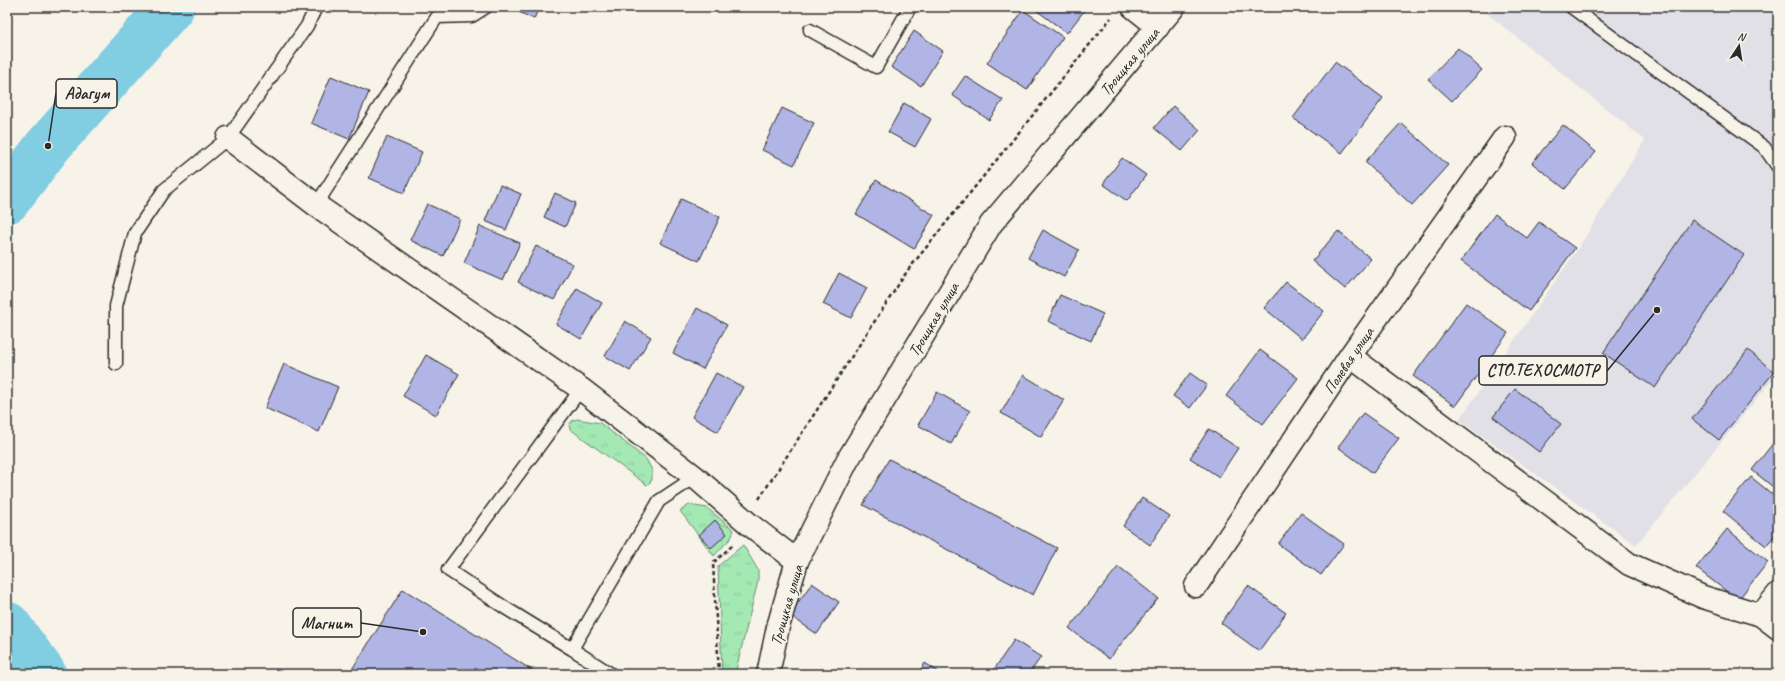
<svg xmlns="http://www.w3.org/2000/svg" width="1785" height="681" font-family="Caveat,sans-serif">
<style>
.built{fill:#e2e0e7}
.grass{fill:url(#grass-tufts);stroke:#688a70}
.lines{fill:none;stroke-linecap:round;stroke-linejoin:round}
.river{stroke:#81cde1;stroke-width:47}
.building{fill:#b0b5e6;stroke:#2b2b2b}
.lane-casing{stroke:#2b2b2b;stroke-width:15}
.street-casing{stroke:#2b2b2b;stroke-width:25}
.secondary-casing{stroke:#2b2b2b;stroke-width:25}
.path{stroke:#2b2b2b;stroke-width:2.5;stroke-dasharray:4 3;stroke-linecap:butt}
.lane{stroke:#f7f3e8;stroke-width:12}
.street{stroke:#f7f3e8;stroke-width:22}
.secondary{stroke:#f7f3e8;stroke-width:22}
.labels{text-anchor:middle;stroke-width:3.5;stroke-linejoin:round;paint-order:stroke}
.street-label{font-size:16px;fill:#2b2b2b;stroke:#f7f3e8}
.leader{fill:none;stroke:#2b2b2b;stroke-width:1.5}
.callout-dot{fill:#2b2b2b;stroke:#f7f3e8;stroke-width:1.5}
.callout{fill:#f7f3e8;stroke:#2b2b2b;stroke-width:1.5}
.callout-label{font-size:17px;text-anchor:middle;font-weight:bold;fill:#2b2b2b}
</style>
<defs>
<pattern id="grass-tufts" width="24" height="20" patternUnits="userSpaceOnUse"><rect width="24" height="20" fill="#a4e9b4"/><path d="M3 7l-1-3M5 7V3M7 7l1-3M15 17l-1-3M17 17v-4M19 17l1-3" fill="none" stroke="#8dc89b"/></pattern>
</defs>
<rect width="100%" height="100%" fill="#f7f3e8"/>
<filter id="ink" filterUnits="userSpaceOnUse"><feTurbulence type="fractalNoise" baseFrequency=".025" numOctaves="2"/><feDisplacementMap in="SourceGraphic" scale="8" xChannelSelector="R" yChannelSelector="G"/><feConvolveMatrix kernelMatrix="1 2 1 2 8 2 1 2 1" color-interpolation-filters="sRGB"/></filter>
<g filter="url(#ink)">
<path class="built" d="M 1479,7 L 1778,7 L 1778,373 L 1636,545 L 1459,420 L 1579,247 L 1645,140 Z"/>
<path class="grass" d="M 577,419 L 600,423 L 646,459 L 652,470 L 652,480 L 647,485 L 570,429 L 569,425 L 572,421 Z
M 689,505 L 707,508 L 734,530 L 731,538 L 714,556 L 680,511 Z
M 743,545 L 758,570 L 758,581 L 735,674 L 722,674 L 718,566 Z"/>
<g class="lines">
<path class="river" d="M 7,200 L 48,146 L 171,7
M 7,625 L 43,674"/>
</g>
<path class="building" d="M 508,7 L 539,7 L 534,19 Z
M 1032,7 L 1087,7 L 1067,33 Z
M 1023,10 L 1063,37 L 1027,90 L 987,63 Z
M 914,31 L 943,51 L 921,86 L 891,67 Z
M 1458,48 L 1482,70 L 1452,101 L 1428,79 Z
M 1335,62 L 1383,98 L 1342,153 L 1293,118 Z
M 331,76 L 369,92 L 349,139 L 311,123 Z
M 965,76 L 1003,100 L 989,120 L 952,95 Z
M 904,103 L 931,119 L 915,147 L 888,132 Z
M 1173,106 L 1200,130 L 1182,151 L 1154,128 Z
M 782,108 L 814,123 L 794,165 L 762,150 Z
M 1401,123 L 1448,165 L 1412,205 L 1365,162 Z
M 1563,125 L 1596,152 L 1565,189 L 1532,163 Z
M 387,137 L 422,152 L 404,193 L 369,178 Z
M 1122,158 L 1146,175 L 1127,201 L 1103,184 Z
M 876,180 L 934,215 L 914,249 L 856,214 Z
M 500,185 L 521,194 L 506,230 L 485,221 Z
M 555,193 L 576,203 L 565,227 L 544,217 Z
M 681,199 L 720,217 L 699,261 L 660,243 Z
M 427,204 L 460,219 L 443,256 L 410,240 Z
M 1495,214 L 1527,238 L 1539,222 L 1575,248 L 1529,311 L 1461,261 Z
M 1692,220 L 1744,255 L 1655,388 L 1603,353 Z
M 480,226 L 520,243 L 503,280 L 464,263 Z
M 1043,230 L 1079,250 L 1064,277 L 1028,258 Z
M 1338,231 L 1371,259 L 1345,289 L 1312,261 Z
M 536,246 L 573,264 L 554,300 L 518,282 Z
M 839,273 L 867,288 L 851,318 L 823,304 Z
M 1286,282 L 1324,311 L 1302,339 L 1264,308 Z
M 577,288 L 602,303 L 581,339 L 556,324 Z
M 1060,295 L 1103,314 L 1091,341 L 1048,321 Z
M 1466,303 L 1508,333 L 1455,406 L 1413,376 Z
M 697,308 L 727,325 L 703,369 L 673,353 Z
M 625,321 L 651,337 L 630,371 L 605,356 Z
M 1260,350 L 1298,378 L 1263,424 L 1226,396 Z
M 1748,350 L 1774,372 L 1719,440 L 1692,419 Z
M 426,355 L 459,374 L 436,415 L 403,396 Z
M 284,364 L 338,387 L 319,432 L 265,408 Z
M 716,373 L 743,387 L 718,432 L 692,417 Z
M 1190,373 L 1207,385 L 1190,408 L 1173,396 Z
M 1023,375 L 1064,400 L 1041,437 L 1001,413 Z
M 1515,389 L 1561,424 L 1539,452 L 1493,417 Z
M 937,392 L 970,411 L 951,444 L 918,425 Z
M 1363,413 L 1399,438 L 1373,473 L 1338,447 Z
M 1209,429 L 1238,448 L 1219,477 L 1190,458 Z
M 1778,437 L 1778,491 L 1752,470 Z
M 889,459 L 1057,548 L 1033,595 L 863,505 Z
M 1751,477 L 1778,499 L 1778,531 L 1766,546 L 1723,511 Z
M 1142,498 L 1169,516 L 1150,545 L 1123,526 Z
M 1301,513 L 1344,544 L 1321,575 L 1278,544 Z
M 715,520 L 727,534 L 711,548 L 699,535 Z
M 1727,529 L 1768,562 L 1738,600 L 1696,568 Z
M 1118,567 L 1158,598 L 1109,659 L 1069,628 Z
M 812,583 L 839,602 L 817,634 L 789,615 Z
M 1248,586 L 1286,613 L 1259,651 L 1221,623 Z
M 403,589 L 538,674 L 349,674 Z
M 1014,640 L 1041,657 L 1029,674 L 991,674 Z
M 925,663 L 942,674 L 918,674 Z"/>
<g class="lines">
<g class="lane-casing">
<path id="lane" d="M 1571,7 L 1764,147 L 1778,167
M 810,30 L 876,67 L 910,7
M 316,205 L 437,17 L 472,16 L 486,7
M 116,364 L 116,306 L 135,233 L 164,190 L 228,138 L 307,26 L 316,7
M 572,649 L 507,609 L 448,570 L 581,389
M 611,674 L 572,649 L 659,501 L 695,477"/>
</g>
<g class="street-casing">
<path id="street" d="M 1133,7 L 1158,27
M 228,138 L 316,205 L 581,389 L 695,477 L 749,524 L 797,561
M 1350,356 L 1629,564 L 1703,597 L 1761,615
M 1196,586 L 1350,356 L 1505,137
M 1778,594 L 1761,615 L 1778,628"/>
</g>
<g class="secondary-casing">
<path id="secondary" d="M 768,674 L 778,627 L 797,561 L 847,461 L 991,224 L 1174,7"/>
</g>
<path class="path" d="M 759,499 L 908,270 L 1111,18
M 719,674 L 713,563 L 734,544"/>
<use href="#lane" class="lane"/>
<use href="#street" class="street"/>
<use href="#secondary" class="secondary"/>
</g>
</g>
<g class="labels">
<g class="street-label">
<text transform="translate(1129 61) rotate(-50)" y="6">Троицкая улица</text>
<text transform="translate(933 319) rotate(-59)" y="6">Троицкая улица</text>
<text transform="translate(1348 360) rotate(-56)" y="6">Полевая улица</text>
<text transform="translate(786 605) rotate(-74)" y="6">Троицкая улица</text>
</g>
</g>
<path class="leader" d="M48 146L56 93M1657 310L1607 371M423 632L361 623"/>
<g class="callout-dot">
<circle cx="48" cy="146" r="4"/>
<circle cx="1657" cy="310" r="4"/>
<circle cx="423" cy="632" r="4"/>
</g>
<g class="callout">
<rect x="56" y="79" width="61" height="29" rx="4"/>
<rect x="1479" y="356" width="128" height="29" rx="4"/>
<rect x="293" y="608" width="68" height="29" rx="4"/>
</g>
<g class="callout-label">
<text x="87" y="99">Адагум</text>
<text x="1543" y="376">СТО.ТЕХОСМОТР</text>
<text x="327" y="629">Магнит</text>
</g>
<rect width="1785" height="681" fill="none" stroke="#f7f3e8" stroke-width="24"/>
<rect x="12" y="12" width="1761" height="657" fill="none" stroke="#2b2b2b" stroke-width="1.5" filter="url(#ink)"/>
<g transform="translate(1739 46) rotate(12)" stroke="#f7f3e8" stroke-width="3" paint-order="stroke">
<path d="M0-3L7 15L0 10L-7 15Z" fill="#2b2b2b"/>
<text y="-6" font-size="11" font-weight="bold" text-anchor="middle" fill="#2b2b2b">N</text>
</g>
</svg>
